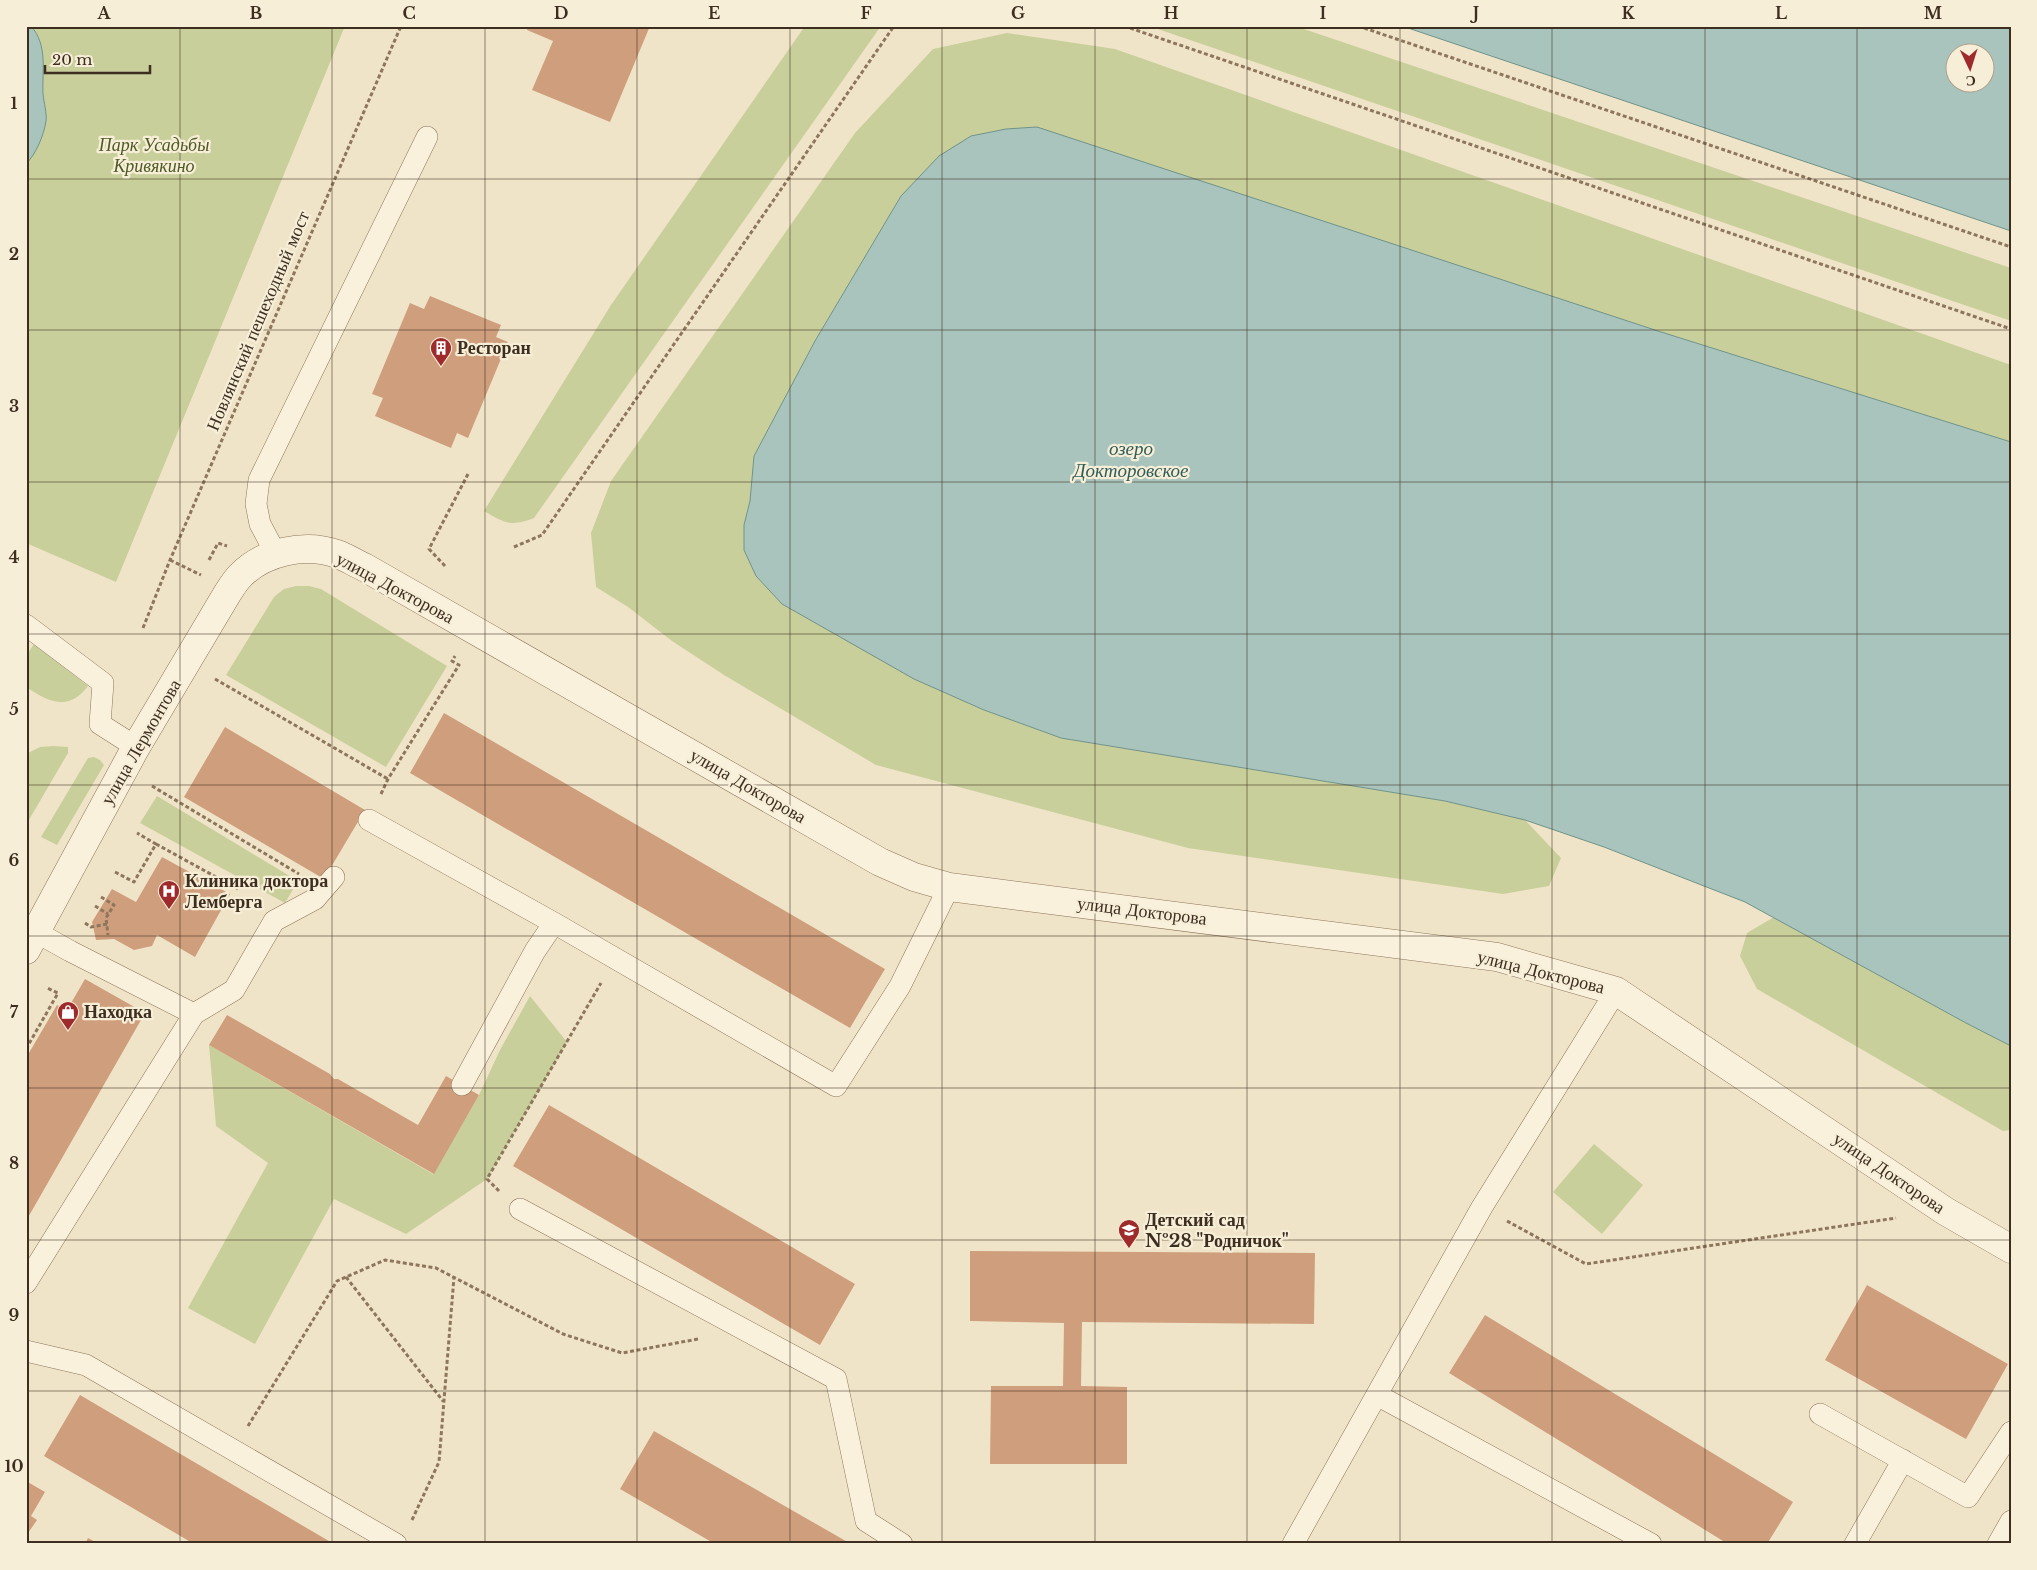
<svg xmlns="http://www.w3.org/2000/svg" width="2037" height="1570" font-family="'Libre Baskerville',serif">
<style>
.green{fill:#c9cf9b}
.water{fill:#a9c4bc;stroke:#6f938a;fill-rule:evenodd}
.building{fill:#cf9f7d}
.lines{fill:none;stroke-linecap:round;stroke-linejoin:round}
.lane-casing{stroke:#8d765c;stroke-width:22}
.street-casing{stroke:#8d765c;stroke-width:29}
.path{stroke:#8d765c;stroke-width:3;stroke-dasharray:4 2.5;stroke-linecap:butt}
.lane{stroke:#faf1dc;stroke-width:21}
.street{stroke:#faf1dc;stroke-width:28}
.grid{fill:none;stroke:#3d2e20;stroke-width:1;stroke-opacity:0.55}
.labels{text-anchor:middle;stroke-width:4.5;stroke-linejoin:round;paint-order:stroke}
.park-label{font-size:18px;font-style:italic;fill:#4d5a26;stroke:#f7eed8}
.street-label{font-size:18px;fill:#3d2e20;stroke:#f7eed8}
.poi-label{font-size:18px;font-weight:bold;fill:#3d2e20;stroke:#f7eed8;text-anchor:start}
.water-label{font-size:19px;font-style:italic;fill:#2f5d5a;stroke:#f7eed8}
.neatline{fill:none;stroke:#3d2e20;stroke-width:2}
.grid-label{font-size:16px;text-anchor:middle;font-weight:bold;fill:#3d2e20}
</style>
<rect width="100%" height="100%" fill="#f0e4c8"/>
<path class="green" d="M 26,26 L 345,26 L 116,582 L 26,543 Z
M 805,26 L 881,26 L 534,518 C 511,527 504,523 484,511 L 611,305 Z
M 1149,26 L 1295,26 L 2011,268 L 2011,321 Z
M 1007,33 L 1115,49 L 2011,365 L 2011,442 L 1658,331 L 901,196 L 815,341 L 754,456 L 750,501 L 744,525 L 744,550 L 756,576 L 782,604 L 984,710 L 1061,738 L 1445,801 L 1525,820 L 1561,858 L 1549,886 L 1503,894 L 1188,848 L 876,765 L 724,675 L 672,641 L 628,607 L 596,587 L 591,533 L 611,481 L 855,133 L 933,49 Z
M 296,586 L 309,586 L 321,589 L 447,666 L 386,767 L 226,675 L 274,597 L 284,589 Z
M 34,644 L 88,686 C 68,712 49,702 26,687 L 26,656 Z
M 53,746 L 68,747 L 68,753 L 26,825 L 26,754 L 40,747 Z
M 94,757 L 100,760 L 104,765 L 57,845 L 41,837 L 88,758 Z
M 157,796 L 298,881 L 285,903 L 140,823 Z
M 1774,917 L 1966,1023 L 2011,1046 L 2011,1130 L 2003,1131 L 1757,989 L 1740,956 L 1747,933 Z
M 530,996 L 567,1042 L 487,1179 L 406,1234 L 334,1199 L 255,1344 L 188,1308 L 268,1163 L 216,1126 L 209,1045 L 433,1174 L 479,1095 L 500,1050 Z
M 1594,1144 L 1643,1185 L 1602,1234 L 1553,1192 Z"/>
<path class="water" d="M 26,26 L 31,26 C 48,45 42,71 43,94 C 44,103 47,113 46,121 C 44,135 36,154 26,164 Z
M 1402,26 L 2011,26 L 2011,231 ZM 1954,52 L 1984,52 L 1984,82 L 1954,82 Z
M 1037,127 L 1658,331 L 2011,442 L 2011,1046 L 1966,1023 L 1745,902 L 1604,847 L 1525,820 L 1445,801 L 1061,738 L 984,710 L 914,679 L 782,604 L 756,576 L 744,550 L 744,525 L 750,501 L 754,456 L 815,341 L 901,196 L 939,156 L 971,136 L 1006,129 Z"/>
<path class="building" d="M 528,26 L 650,26 L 610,122 L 532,90 L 553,41 L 527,30 Z
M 430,296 L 501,325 L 496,337 L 508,342 L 468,438 L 457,433 L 451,448 L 375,416 L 383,398 L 372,394 L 410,303 L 424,309 Z
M 444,713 L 885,969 L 850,1028 L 410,773 Z
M 225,727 L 365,810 L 324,879 L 184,797 Z
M 162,857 L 230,894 L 195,957 L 157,935 L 152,946 L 134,950 L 114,939 L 96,940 L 92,922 L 112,889 L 136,902 Z
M 85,979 L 145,1013 L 26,1221 L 26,1058 L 57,1005 L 67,1010 Z
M 227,1015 L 330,1074 L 334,1079 L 338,1079 L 418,1125 L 446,1076 L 479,1095 L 434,1174 L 209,1045 Z
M 549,1105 L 855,1284 L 820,1345 L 513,1166 Z
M 970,1251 L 1315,1253 L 1314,1324 L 1082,1322 L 1081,1386 L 1127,1387 L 1127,1464 L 990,1464 L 991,1386 L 1063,1386 L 1064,1323 L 970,1321 Z
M 1867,1285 L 2008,1364 L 1966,1439 L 1825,1360 Z
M 1485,1315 L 1793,1502 L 1767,1544 L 1728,1544 L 1449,1373 Z
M 80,1395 L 334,1544 L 194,1544 L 44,1456 Z
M 654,1431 L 851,1544 L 715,1544 L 620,1489 Z
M 26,1481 L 45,1492 L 31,1516 L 37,1520 L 26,1536 Z
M 88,1538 L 99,1544 L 85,1544 Z"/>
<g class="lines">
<g class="lane-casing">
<path id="lane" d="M 276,554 L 260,524 L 256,504 L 259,480 L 427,137
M 26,625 L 103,683 L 100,724 L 136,747
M 369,820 L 554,923 L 836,1086 L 900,986 L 949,887
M 194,1014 L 234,990 L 274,921 L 315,899 L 334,877
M 462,1085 L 535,951 L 554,923
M 520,1209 L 836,1379 L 866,1521 L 902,1544
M 26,1283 L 194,1014 L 70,951 L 36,932
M 26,1351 L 86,1365 L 396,1544
M 1377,1395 L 1651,1544
M 1820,1414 L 1968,1497 L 2011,1432
M 1293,1544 L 1482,1207 L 1616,991
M 1855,1544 L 1903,1460
M 1998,1544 L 2011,1521"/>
</g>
<g class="street-casing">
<path id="street" d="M 26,950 L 136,747 L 227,594 C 231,588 235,581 240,576 C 264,551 305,543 337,554 C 346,557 355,563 364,567 L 880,862 L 914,877 L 949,887 L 1497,957 L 1616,991 L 1945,1211 L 2011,1249"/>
</g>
<path class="path" d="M 1124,26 L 2011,329
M 1358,26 L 2011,247
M 514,547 L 542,535 L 894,26
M 170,560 L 201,575
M 209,560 L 218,543 L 227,546
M 445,566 L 429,549 L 468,474
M 143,628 L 170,560 L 401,26
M 215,679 L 388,779
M 152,786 L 299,874
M 381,794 L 388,779 L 459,665 L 452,661 L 455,656
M 156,844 L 238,889
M 115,872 L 134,882 L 156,844 L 137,833
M 101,897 L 114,905 L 106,918 L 108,935
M 95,906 L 108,914
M 85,923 L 91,927 L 107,924
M 26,1049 L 58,993 L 47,988
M 499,1191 L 487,1179 L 601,983
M 1507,1221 L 1586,1264 L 1896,1218
M 346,1277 L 443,1401
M 248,1426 L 337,1281 L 385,1260 L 436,1268 L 563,1334 L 622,1353 L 698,1339
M 412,1520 L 439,1462 L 454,1277"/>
<use href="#lane" class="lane"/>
<use href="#street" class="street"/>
</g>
<path class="grid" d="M 180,26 L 180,1544M 332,26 L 332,1544M 485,26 L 485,1544M 637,26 L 637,1544M 790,26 L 790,1544M 942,26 L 942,1544M 1095,26 L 1095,1544M 1247,26 L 1247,1544M 1400,26 L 1400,1544M 1552,26 L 1552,1544M 1705,26 L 1705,1544M 1857,26 L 1857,1544M 26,179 L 2011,179M 26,330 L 2011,330M 26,482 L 2011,482M 26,634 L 2011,634M 26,785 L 2011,785M 26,936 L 2011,936M 26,1088 L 2011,1088M 26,1240 L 2011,1240M 26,1391 L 2011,1391"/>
<defs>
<g id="building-pin" transform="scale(1.125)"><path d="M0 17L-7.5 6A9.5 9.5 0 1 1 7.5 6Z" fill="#9e2a2b" stroke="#f7eed8"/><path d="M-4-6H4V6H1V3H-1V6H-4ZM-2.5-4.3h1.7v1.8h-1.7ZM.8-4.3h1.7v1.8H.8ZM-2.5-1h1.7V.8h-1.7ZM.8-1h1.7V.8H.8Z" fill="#fff"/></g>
<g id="hospital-pin" transform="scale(1.125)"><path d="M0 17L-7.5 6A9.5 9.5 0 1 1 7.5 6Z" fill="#9e2a2b" stroke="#f7eed8"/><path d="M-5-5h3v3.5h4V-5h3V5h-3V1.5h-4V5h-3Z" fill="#fff"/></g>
<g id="shop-pin" transform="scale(1.125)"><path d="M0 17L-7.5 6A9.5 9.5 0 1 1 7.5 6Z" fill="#9e2a2b" stroke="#f7eed8"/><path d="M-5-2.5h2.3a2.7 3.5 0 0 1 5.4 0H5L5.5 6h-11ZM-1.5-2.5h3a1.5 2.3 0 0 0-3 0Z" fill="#fff"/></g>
<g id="school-pin" transform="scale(1.125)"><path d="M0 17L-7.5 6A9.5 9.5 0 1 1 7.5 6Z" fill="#9e2a2b" stroke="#f7eed8"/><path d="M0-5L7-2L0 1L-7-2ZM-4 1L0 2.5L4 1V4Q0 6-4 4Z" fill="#fff"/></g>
</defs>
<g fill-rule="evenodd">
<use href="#building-pin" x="441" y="348"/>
<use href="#hospital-pin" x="169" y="891"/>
<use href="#shop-pin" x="68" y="1012"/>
<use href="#school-pin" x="1129" y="1230"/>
</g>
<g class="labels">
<g class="park-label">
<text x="154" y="151">Парк Усадьбы<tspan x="154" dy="21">Кривякино</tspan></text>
</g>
<g class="street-label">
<text transform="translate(258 321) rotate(-67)" y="6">Новлянский пешеходный мост</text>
<text transform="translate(395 588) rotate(28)" y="6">улица Докторова</text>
<text transform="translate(141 742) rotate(-60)" y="6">улица Лермонтова</text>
<text transform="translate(748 786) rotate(30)" y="6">улица Докторова</text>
<text transform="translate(1142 911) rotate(7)" y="6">улица Докторова</text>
<text transform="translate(1541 972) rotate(14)" y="6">улица Докторова</text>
<text transform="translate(1889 1173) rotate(34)" y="6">улица Докторова</text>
</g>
<g class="poi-label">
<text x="457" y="354">Ресторан</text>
<text x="185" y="887">Клиника доктора<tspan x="185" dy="21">Лемберга</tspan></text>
<text x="84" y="1018">Находка</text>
<text x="1145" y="1226">Детский сад<tspan x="1145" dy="21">№28 "Родничок"</tspan></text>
</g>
<g class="water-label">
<text x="1131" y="455">озеро<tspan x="1131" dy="22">Докторовское</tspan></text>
</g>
</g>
<rect width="2037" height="1570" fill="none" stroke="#f7eed8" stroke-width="55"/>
<g transform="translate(1970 68) rotate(176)"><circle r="24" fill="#f7eed8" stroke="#ada18e"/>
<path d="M0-4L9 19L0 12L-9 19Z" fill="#9e2a2b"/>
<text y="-8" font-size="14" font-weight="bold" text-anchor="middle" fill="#3d2e20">С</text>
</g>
<path d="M45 65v8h105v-8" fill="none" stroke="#3d2e20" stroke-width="2.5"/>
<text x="52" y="65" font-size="15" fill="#3d2e20" stroke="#f7eed8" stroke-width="4" paint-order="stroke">20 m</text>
<rect x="28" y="28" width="1982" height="1514" class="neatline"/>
<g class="grid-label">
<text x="104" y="19">A</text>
<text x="256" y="19">B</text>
<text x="409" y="19">C</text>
<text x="561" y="19">D</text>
<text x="714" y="19">E</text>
<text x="866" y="19">F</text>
<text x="1018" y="19">G</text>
<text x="1171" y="19">H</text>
<text x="1323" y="19">I</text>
<text x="1476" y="19">J</text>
<text x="1628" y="19">K</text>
<text x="1781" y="19">L</text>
<text x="1933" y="19">M</text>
<text x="14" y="109">1</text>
<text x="14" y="260">2</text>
<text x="14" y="412">3</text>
<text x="14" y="563">4</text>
<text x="14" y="715">5</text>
<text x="14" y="866">6</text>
<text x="14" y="1018">7</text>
<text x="14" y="1169">8</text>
<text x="14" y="1321">9</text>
<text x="14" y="1472">10</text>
</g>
</svg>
